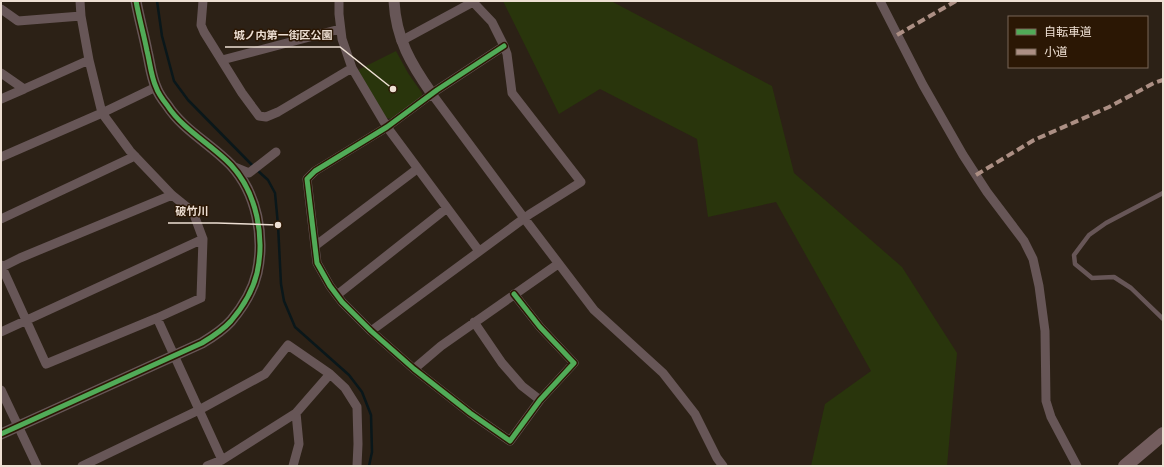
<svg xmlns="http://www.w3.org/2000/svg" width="1164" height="467" font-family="'Noto Sans','Noto Sans JP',sans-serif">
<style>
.green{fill:#29350c}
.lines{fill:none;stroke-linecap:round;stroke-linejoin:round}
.stream{stroke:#0a171a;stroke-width:2.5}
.service{stroke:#675657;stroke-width:4.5}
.minor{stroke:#675657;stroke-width:9}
.tertiary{stroke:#675657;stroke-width:11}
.primary{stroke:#735d5e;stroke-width:14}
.quiet{stroke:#ac8f84;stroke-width:4;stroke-dasharray:8 4;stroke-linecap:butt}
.cycleway-casing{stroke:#2b1704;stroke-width:8}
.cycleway{stroke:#51ab58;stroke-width:5}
.leader{fill:none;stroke:#eddfd3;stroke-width:1.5}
.callout-dot{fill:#eddfd3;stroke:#2b1704;stroke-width:1.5}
.callout-label{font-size:11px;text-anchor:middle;font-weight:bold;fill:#eddfd3;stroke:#2b1704;stroke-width:3;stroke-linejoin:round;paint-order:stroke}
</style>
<rect width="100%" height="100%" fill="#2c2116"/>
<path class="green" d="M 503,1 L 611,1 L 772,86 L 794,173 L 902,267 L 957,353 L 947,466 L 811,466 L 825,404 L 871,371 L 776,202 L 708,217 L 697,139 L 600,89 L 559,114 Z
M 396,51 L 408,73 L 422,93 L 422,96 L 392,119 L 386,118 L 358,70 Z"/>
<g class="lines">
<path class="stream" d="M 157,1 L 162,36 L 174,81 L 188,100 L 254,167
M 257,170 L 268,180 L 275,193 L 278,225 L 281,284 L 284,301 L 295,327 L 349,375 L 362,392 L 371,415 L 372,452 L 369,466"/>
<path class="service" d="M 1163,193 L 1106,223 L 1089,235 L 1074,255 L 1075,264 L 1092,278 L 1114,277 L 1131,288 L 1163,319"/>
<path class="minor" d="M 203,1 L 201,25 L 204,32 L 242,93 L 259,116 L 266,117 L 278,112 L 352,68
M 339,1 L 339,14 L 342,39 L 352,68 L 387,127 L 479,251
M 880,1 L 923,85 L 963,155 L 987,192 L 1024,241 L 1033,259 L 1039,286 L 1045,331 L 1046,401 L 1051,417 L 1077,466
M 1,9 L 18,21 L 81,16
M 401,41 L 473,2
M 504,46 L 437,90 L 387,127 L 315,171 L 307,179 L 317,263 L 330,286 L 342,302 L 371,331 L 414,369 L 470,413 L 510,441 L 540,400 L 574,363 L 540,327 L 514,294
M 222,60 L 340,29
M 1,73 L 24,89 L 89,60
M 432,94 L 524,218 L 594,310 L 663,373 L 695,414 L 717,458 L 723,466
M 1,99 L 24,89
M 1,157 L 102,113 L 156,87
M 232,166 L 249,173 L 276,152
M 1,219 L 135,156
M 315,246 L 417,169
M 1,265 L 46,364 L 157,318 L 201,298 L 203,239 L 193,212 L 172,195 L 130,151 L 102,113 L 89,60 L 81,16 L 80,1
M 2,267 L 20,258 L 172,195
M 337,295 L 447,208
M 157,318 L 222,460
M 474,322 L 502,363 L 522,386 L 540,400
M 371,331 L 530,214 L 581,182 L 512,93 L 507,54 L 504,46 L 492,22 L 472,1
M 1,332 L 203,239
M 414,369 L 441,346 L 558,264
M 1,390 L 37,466
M 82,466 L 199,410 L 265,374 L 288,345 L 330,374 L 345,388 L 357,407 L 358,444 L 357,466
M 207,466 L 222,460 L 296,413 L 330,374
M 293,466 L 299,444 L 296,413"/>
<path class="tertiary" d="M 394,1 C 396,39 411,64 432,94
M 1,434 L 202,343 C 212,337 223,330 231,321 C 242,308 253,290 257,273 C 265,237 257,193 231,165 C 211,144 183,130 167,105 C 163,100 158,93 156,87 C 151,76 150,63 147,51 C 144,35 139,18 136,1"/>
<path class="primary" d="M 1125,466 L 1163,434"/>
<path class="quiet" d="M 897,35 L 956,1
M 976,175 L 1034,140 L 1109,107 L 1154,83 L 1163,80"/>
<g class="cycleway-casing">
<path id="cycleway" d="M 504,46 L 437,90 L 387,127 L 315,171 L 307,179 L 317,263 L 330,286 L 342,302 L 371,331 L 414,369 L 470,413 L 510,441 L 540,400 L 574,363 L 540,327 L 514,294
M 1,434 L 202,343 C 212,337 223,330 231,321 C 242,308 253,290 257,273 C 265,237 257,193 231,165 C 211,144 183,130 167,105 C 163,100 158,93 156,87 C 151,76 150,63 147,51 C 144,35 139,18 136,1"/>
</g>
<use href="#cycleway" class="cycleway"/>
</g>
<path class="leader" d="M393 89L340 47H225M278 225L217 223H168"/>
<g class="callout-dot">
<circle cx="393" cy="89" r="4"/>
<circle cx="278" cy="225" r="4"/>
</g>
<g class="callout-label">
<text x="283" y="39">城ノ内第一街区公園</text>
<text x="192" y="215">破竹川</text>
</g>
<rect width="1164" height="467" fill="none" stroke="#eddfd3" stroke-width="4"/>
<rect x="1008" y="16" width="140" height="52" fill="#2b1704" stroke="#796757"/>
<rect x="1016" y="29" width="20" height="6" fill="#51ab58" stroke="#796757"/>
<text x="1044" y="36" font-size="12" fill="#eddfd3">自転車道</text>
<rect x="1016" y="49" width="20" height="6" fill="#ac8f84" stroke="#796757"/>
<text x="1044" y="56" font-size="12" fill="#eddfd3">小道</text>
</svg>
